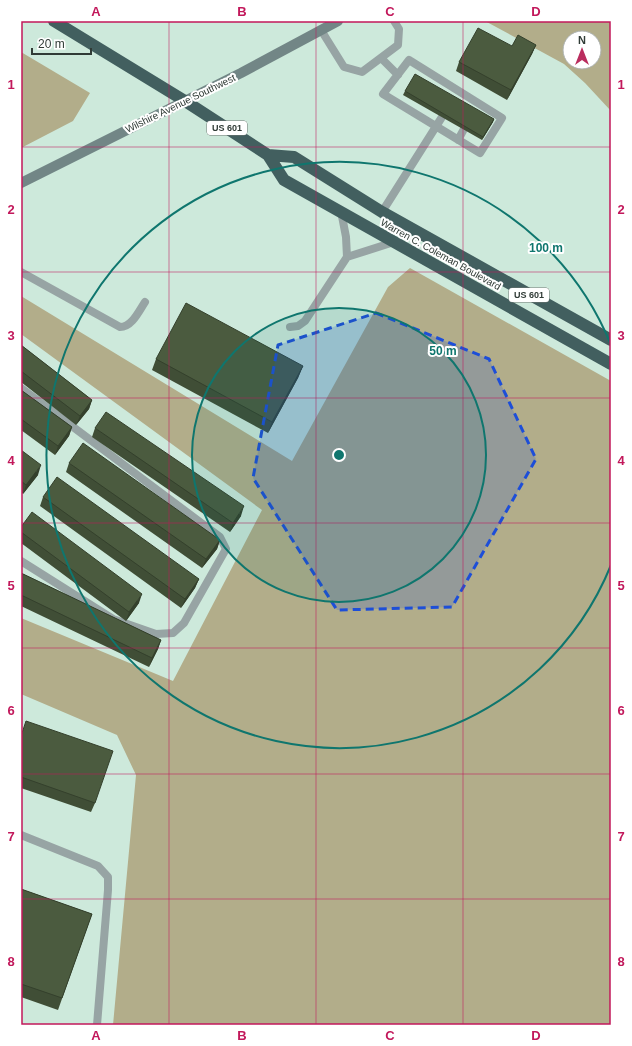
<svg xmlns="http://www.w3.org/2000/svg" width="632" height="1046" font-family="Helvetica,sans-serif">
<style>
.forest{fill:#b2ad8a;fill-rule:evenodd}
.lines{fill:none;stroke-linecap:round;stroke-linejoin:round}
.lane{stroke:#97a4a4;stroke-width:8}
.secondary{stroke:#728686;stroke-width:10}
.highway{stroke:#425f5f;stroke-width:12}
.wall{fill:#404e36}
.shaded-wall{fill:#34402c}
.building{fill:#4b5b3f;stroke:#34402c}
.marked{fill:#1d4ed8;fill-opacity:0.2;stroke:#1d4ed8;stroke-width:3;stroke-dasharray:8 5;stroke-linejoin:round}
.grid{fill:none;stroke:#c2185b;stroke-width:1;stroke-opacity:0.55}
.ring{fill:none;stroke:#0f766e;stroke-width:2}
.labels{text-anchor:middle;stroke-width:4;stroke-linejoin:round;paint-order:stroke}
.shield{fill:#fff;stroke:#6e7672;stroke-width:1}
.shield-label{font-size:9px;font-weight:bold;fill:#303b36}
.street-label{font-size:10px;fill:#303b36;stroke:#fff}
.centre{fill:#0f766e;stroke:#fff;stroke-width:2}
.ring-label{font-size:12px;text-anchor:middle;font-weight:bold;fill:#0f766e;stroke:#fff;stroke-width:4;stroke-linejoin:round;paint-order:stroke}
.neatline{fill:none;stroke:#c2185b;stroke-width:1.5}
.grid-label{font-size:13px;text-anchor:middle;font-weight:bold;fill:#c2185b}
</style>
<rect width="100%" height="100%" fill="#cde9db"/>
<path class="forest" d="M 485,21 L 611,21 L 611,111 L 585,83 L 564,64 ZM 570,38 L 594,38 L 594,62 L 570,62 Z
M 21,52 L 90,93 L 73,121 L 21,148 Z
M 410,268 L 611,381 L 611,1025 L 113,1025 L 136,775 L 117,735 L 21,694 L 21,618 L 173,681 L 262,510 L 21,334 L 21,296 L 292,461 L 388,287 Z"/>
<g class="lines">
<path class="lane" d="M 321,30 L 344,67 L 362,72 L 398,45 L 399,29 L 394,21
M 381,58 L 398,75
M 409,60 L 502,118 L 480,153 L 383,94 Z
M 458,140 L 464,129
M 382,212 L 442,117
M 347,257 L 394,242
M 21,272 L 120,327 C 132,327 139,311 145,302
M 290,327 L 298,326 L 305,321 L 347,257 L 346,237 L 341,211
M 21,388 L 220,537 L 226,549 L 184,623 L 173,633 L 156,634 L 113,619 L 21,561
M 21,835 L 98,866 L 108,877 L 108,890 L 97,1025"/>
<path class="secondary" d="M 21,183 L 241,73 L 338,21"/>
<path class="highway" d="M 54,21 L 185,101 L 268,155 L 284,180 L 611,364
M 268,155 L 294,157 L 382,212 L 611,340"/>
</g>
<path class="wall" d="M 536,45 L 532,54 L 507,100 L 456,71 L 459,62 Z
M 405,91 L 494,119 L 493,122 L 482,140 L 403,95 Z
M 21,345 L 92,400 L 89,409 L 76,425 L 21,382 Z
M 156,359 L 303,366 L 298,378 L 268,433 L 152,370 Z
M 21,390 L 72,427 L 69,436 L 55,455 L 21,430 Z
M 95,428 L 241,516 L 230,532 L 92,437 Z
M 21,450 L 38,475 L 23,494 L 21,492 Z
M 69,463 L 220,540 L 217,549 L 202,568 L 66,472 Z
M 43,497 L 199,579 L 195,588 L 181,608 L 40,506 Z
M 21,527 L 139,603 L 126,621 L 21,543 Z
M 21,573 L 161,640 L 158,649 L 149,667 L 21,606 Z
M 21,735 L 95,803 L 91,812 L 21,788 Z
M 21,889 L 92,914 L 58,1010 L 21,997 Z"/>
<path class="shaded-wall" d="M 536,45 L 532,54 L 507,100 L 511,90 Z
M 494,119 L 493,122 L 482,140 L 483,137 Z
M 303,366 L 298,378 L 268,433 L 272,422 Z
M 92,400 L 89,409 L 76,425 L 80,416 Z
M 72,427 L 69,436 L 55,455 L 58,446 Z
M 41,465 L 38,475 L 23,494 L 26,485 Z
M 244,506 L 241,516 L 230,532 L 233,523 Z
M 220,540 L 217,549 L 202,568 L 206,559 Z
M 199,579 L 195,588 L 181,608 L 185,599 Z
M 142,594 L 139,603 L 126,621 L 129,612 Z
M 161,640 L 158,649 L 149,667 L 152,658 Z"/>
<path class="building" d="M 478,28 L 512,46 L 518,35 L 536,45 L 511,90 L 459,62 Z
M 415,74 L 494,119 L 483,137 L 405,91 Z
M 186,303 L 303,366 L 272,422 L 156,359 Z
M 21,345 L 92,400 L 80,416 L 21,371 Z
M 21,390 L 72,427 L 58,446 L 21,419 Z
M 106,412 L 244,506 L 233,523 L 95,428 Z
M 83,443 L 220,540 L 206,559 L 69,463 Z
M 21,450 L 41,465 L 26,485 L 21,481 Z
M 57,477 L 199,579 L 185,599 L 43,497 Z
M 32,512 L 142,594 L 129,612 L 21,532 L 21,527 Z
M 21,573 L 161,640 L 152,658 L 21,595 Z
M 26,721 L 113,751 L 95,803 L 21,777 L 21,736 Z
M 21,889 L 92,914 L 62,998 L 21,984 Z"/>
<path class="marked" d="M 376,313 L 489,359 L 536,459 L 452,607 L 337,610 L 253,478 L 278,345 Z"/>
<path class="grid" d="M 169,21 L 169,1025M 316,21 L 316,1025M 463,21 L 463,1025M 21,147 L 611,147M 21,272 L 611,272M 21,398 L 611,398M 21,523 L 611,523M 21,648 L 611,648M 21,774 L 611,774M 21,899 L 611,899"/>
<circle cx="339" cy="455" r="147" fill="#0f766e" fill-opacity=".12"/>
<g class="ring">
<circle cx="339" cy="455" r="147"/>
<path d="M611 565A293 293 0 1 1 611 345"/>
</g>
<g class="labels">
<g class="shield">
<rect x="207" y="121" width="40" height="14" rx="3"/>
<rect x="509" y="288" width="40" height="14" rx="3"/>
</g>
<g class="shield-label">
<text x="227" y="131">US 601</text>
<text x="529" y="298">US 601</text>
</g>
<g class="street-label">
<text transform="translate(180 103) rotate(-26)" y="4">Wilshire Avenue Southwest</text>
<text transform="translate(441 254) rotate(29)" y="4">Warren C. Coleman Boulevard</text>
</g>
</g>
<circle cx="339" cy="455" r="6" class="centre"/>
<g class="ring-label">
<text x="546" y="252">100 m</text>
<text x="443" y="355">50 m</text>
</g>
<rect width="632" height="1046" fill="none" stroke="#ffffff" stroke-width="44"/>
<g transform="translate(582 50)"><circle r="19" fill="#ffffff" stroke="#acb1af"/>
<path d="M0-3L7 15L0 10L-7 15Z" fill="#ba2d5e"/>
<text y="-6" font-size="11" font-weight="bold" text-anchor="middle" fill="#303b36">N</text>
</g>
<path d="M32 48v6h59v-6" fill="none" stroke="#303b36" stroke-width="2"/>
<text x="38" y="48" font-size="12" fill="#303b36" stroke="#ffffff" stroke-width="3" paint-order="stroke">20 m</text>
<rect x="22" y="22" width="588" height="1002" class="neatline"/>
<g class="grid-label">
<text x="96" y="16">A</text>
<text x="242" y="16">B</text>
<text x="390" y="16">C</text>
<text x="536" y="16">D</text>
<text x="11" y="89">1</text>
<text x="621" y="89">1</text>
<text x="11" y="214">2</text>
<text x="621" y="214">2</text>
<text x="11" y="340">3</text>
<text x="621" y="340">3</text>
<text x="11" y="465">4</text>
<text x="621" y="465">4</text>
<text x="11" y="590">5</text>
<text x="621" y="590">5</text>
<text x="11" y="715">6</text>
<text x="621" y="715">6</text>
<text x="11" y="841">7</text>
<text x="621" y="841">7</text>
<text x="11" y="966">8</text>
<text x="621" y="966">8</text>
<text x="96" y="1040">A</text>
<text x="242" y="1040">B</text>
<text x="390" y="1040">C</text>
<text x="536" y="1040">D</text>
</g>
</svg>
